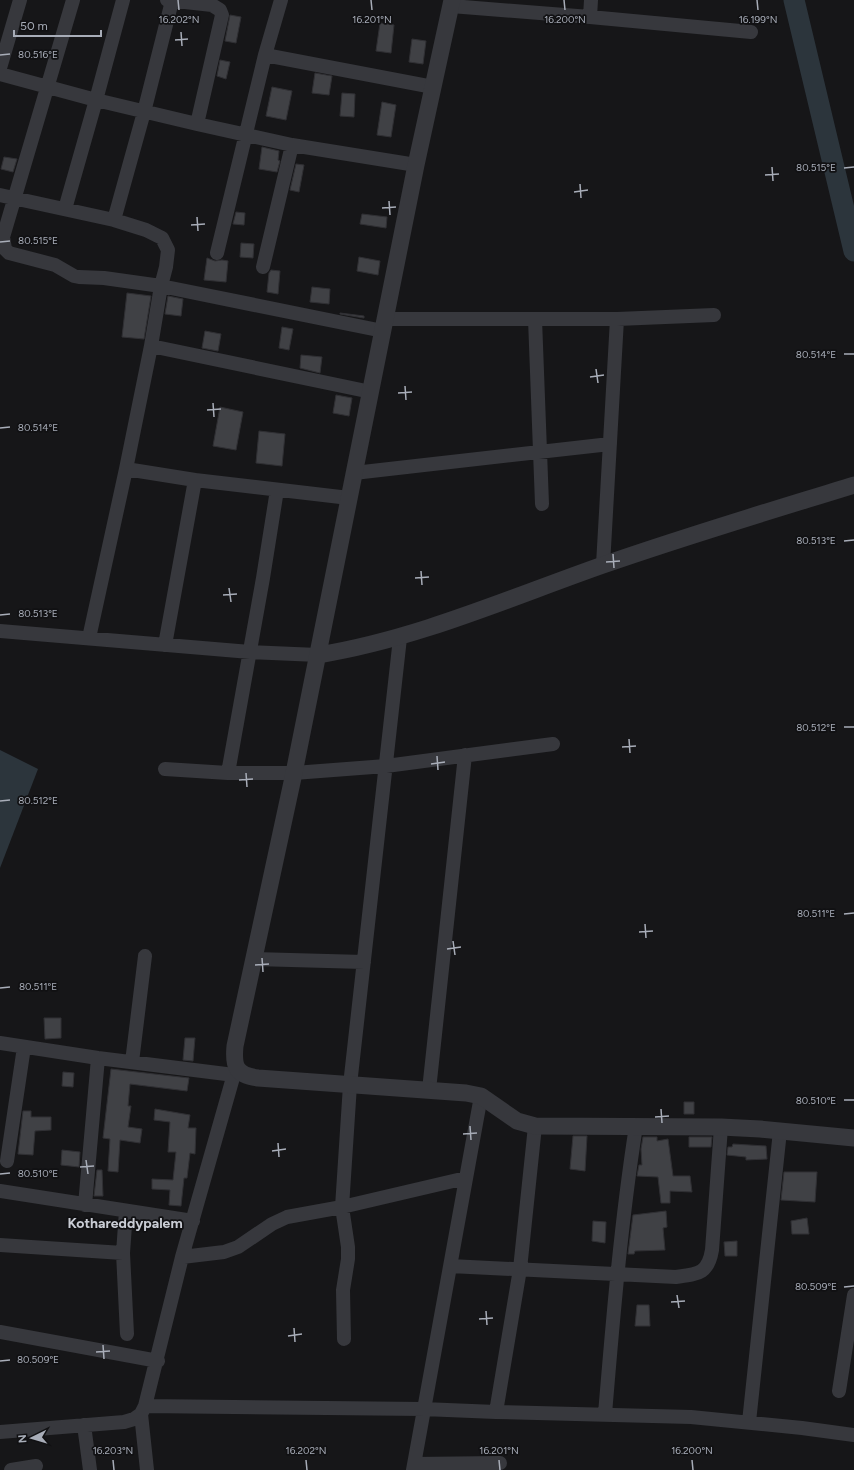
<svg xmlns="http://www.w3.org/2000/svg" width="854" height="1470" font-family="Figtree,sans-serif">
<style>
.water{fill:#2c353c}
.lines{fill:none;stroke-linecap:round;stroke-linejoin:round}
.river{stroke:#2c353c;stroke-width:21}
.building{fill:#404145;stroke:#303034}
.minor{stroke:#37383d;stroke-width:14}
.tertiary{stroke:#37383d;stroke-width:17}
.ticks{fill:none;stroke:#a8adb8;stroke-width:1.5}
.labels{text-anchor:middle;stroke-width:3.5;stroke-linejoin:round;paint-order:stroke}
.quarter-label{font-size:14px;font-weight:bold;fill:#c9ccd4;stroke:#111113}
.ticks-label{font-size:10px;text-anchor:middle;fill:#a8adb8;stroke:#111113;stroke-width:3.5;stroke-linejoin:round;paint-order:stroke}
</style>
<rect width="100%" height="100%" fill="#161618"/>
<path class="water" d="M 0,750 L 38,769 L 0,868 Z"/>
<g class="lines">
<path class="river" d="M 794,0 L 854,251"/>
</g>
<path class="building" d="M 230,15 L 241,17 L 236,43 L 225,41 Z
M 380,23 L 394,25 L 391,53 L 376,51 Z
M 412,39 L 426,41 L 423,64 L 409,62 Z
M 220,60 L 230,62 L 226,79 L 217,76 Z
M 315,73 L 332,76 L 329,95 L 312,93 Z
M 272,87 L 292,91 L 286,120 L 266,116 Z
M 342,93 L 355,94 L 354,117 L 340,116 Z
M 382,102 L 396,105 L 391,137 L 377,135 Z
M 262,147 L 279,151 L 278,160 L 280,161 L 277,172 L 259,169 Z
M 4,157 L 17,159 L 13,172 L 1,169 Z
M 296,164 L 304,165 L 299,192 L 290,190 Z
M 236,212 L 245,213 L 244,225 L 233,224 Z
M 362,214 L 387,217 L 386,228 L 360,224 Z
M 241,243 L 254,244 L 253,258 L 240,257 Z
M 359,257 L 380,261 L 378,275 L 357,271 Z
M 207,258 L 215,261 L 222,260 L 228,261 L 226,282 L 204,280 Z
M 271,270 L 280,271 L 278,294 L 267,292 L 269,273 Z
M 312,287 L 330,289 L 329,304 L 310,302 Z
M 127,293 L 151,296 L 144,339 L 122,337 Z
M 168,296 L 183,299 L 181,316 L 165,314 Z
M 340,313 L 364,316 L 364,318 L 340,314 Z
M 282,327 L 293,329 L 289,350 L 279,348 Z
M 205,331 L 221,334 L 218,351 L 202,348 Z
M 301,355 L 322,357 L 320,373 L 300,368 Z
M 336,395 L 352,398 L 349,416 L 333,413 Z
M 220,407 L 243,412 L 236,450 L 213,446 Z
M 259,431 L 285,434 L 282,466 L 256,463 Z
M 44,1018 L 61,1018 L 61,1038 L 45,1039 Z
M 185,1038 L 195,1038 L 193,1061 L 183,1060 Z
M 111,1069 L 189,1078 L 187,1091 L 130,1084 L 128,1106 L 131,1106 L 128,1127 L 142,1129 L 140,1143 L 120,1140 L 118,1172 L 108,1171 L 110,1139 L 103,1138 Z
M 63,1072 L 74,1073 L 73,1087 L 62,1086 Z
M 684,1102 L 694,1102 L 694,1114 L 684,1114 Z
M 155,1109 L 190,1115 L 188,1128 L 196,1128 L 195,1154 L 190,1153 L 187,1178 L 184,1178 L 181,1206 L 169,1205 L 170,1190 L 152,1189 L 152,1179 L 173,1180 L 176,1152 L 168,1152 L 170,1122 L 154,1120 Z
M 23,1111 L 31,1111 L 31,1117 L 51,1117 L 51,1130 L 35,1131 L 33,1155 L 18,1154 Z
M 573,1136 L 587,1136 L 585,1171 L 570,1169 Z
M 643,1137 L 657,1137 L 657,1141 L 668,1139 L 673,1176 L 690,1176 L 692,1192 L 670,1191 L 670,1203 L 661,1203 L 658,1177 L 637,1176 L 639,1165 L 642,1165 L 641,1149 Z
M 689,1137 L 712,1137 L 711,1147 L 689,1147 Z
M 733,1144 L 766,1146 L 767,1159 L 746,1160 L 746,1157 L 727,1155 L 728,1147 L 732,1147 Z
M 62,1150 L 80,1152 L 79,1167 L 61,1165 Z
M 97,1170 L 102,1170 L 103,1196 L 94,1196 Z
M 784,1172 L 817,1172 L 815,1202 L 781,1200 Z
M 666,1211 L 667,1227 L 663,1228 L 665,1250 L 635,1251 L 634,1254 L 628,1254 L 633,1215 Z
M 807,1218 L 809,1234 L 792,1234 L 791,1221 Z
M 593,1221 L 606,1222 L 605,1243 L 592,1241 Z
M 737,1241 L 737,1256 L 725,1256 L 724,1242 Z
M 637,1305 L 649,1305 L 650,1326 L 635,1326 Z"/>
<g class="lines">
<path class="minor" d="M 73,0 L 3,237 L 5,249 L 9,253 L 55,265 L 74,276 L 79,277 L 104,278 L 161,286 L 383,331
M 167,0 L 212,5 L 220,10 L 222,15 L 197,124
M 451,6 L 590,17 L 751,32
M 590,17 L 591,0
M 265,55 L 433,87
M 0,68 L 20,0
M 0,74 L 96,100 L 197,124 L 292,145 L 416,165
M 0,195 L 114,220 L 146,230 L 162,238 L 168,250 L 166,267 L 161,286 L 151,346 L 126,469 L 89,638
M 65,209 L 96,100 L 123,0
M 114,220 L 144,112 L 172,1
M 217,253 L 265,55 L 281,0
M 263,267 L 292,145
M 386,319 L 617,319 L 714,315
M 535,319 L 542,504
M 151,346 L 371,392
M 126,469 L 195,480 L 349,498
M 354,473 L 610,444
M 603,565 L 617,319
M 0,631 L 250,652 L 318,655
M 165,645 L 195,480
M 165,769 L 228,773 L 294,773 L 386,766 L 553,744
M 228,773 L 263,578 L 277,490
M 254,959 L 364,962
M 0,1043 L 98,1058 L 234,1075
M 132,1062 L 145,956
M 429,1090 L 465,755
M 7,1161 L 24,1047
M 0,1191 L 193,1221
M 85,1205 L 98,1058
M 126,1211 L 123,1253 L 127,1334
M 0,1245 L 123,1253
M 182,1257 L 224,1252 L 238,1247 L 272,1224 L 287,1217 L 342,1207 L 466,1178
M 450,1266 L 676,1277 C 698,1274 708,1274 712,1250 L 721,1127
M 0,1332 L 158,1361
M 344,1339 L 343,1290 L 348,1259 L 348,1247 L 342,1207 L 350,1085 L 400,638
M 839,1391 L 854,1295
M 145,1406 L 423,1409 L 496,1412 L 691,1417 L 802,1428 L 854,1435
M 496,1412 L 520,1269 L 535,1126
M 141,1414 L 147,1470
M 605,1414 C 613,1318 621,1222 636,1126
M 749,1422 L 780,1131
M 84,1425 L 90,1470
M 0,1432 L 124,1422 L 134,1419 L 141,1414 L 145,1406 L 182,1257 L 236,1067
M 414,1464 L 500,1463
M 11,1470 L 36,1466
M 413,1470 L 481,1096"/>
<path class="tertiary" d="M 452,0 L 416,165 L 294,773 L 235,1046 C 233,1067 236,1075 258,1078 L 466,1093 L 481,1096 L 517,1121 L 535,1126 L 721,1127 L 760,1129 L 854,1138
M 318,655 C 417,639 509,598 603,565 C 686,536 770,511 854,485"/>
</g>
<path class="ticks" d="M 178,0 L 179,10M 371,0 L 372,10M 564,0 L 565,10M 757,0 L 758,10M 181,32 L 182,46M 175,40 L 188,39M 0,55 L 10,54M 772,167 L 773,181M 844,168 L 854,167M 765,175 L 779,174M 580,184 L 581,198M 574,192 L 588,190M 389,201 L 390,215M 382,208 L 396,207M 197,217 L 198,231M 191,225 L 205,224M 0,242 L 10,241M 844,354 L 854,354M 596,369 L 598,383M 590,377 L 604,375M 405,386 L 406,400M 398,393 L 412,392M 213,403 L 214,417M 207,410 L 221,409M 0,428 L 10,427M 844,541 L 854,540M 613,554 L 614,568M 606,562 L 620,561M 421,571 L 422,585M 415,578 L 429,577M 229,588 L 231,602M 223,595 L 237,594M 0,615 L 10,614M 844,727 L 854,727M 629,739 L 630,753M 622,747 L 636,746M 437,756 L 438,770M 431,764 L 445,762M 246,773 L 247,787M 239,780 L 253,779M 0,801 L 10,800M 844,914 L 854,913M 645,924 L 646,938M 639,932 L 653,931M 453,941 L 455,955M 447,949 L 461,947M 262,958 L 263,972M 255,965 L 269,964M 0,988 L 10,987M 844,1100 L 854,1100M 661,1109 L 662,1123M 655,1117 L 669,1116M 470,1126 L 471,1140M 463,1134 L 477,1133M 278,1143 L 279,1157M 272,1151 L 286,1149M 86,1160 L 88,1174M 80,1167 L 94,1166M 0,1174 L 10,1173M 844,1287 L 854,1286M 677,1295 L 679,1308M 671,1302 L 685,1301M 486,1311 L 487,1325M 479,1319 L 493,1318M 294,1328 L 295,1342M 288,1336 L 302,1334M 103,1345 L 104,1359M 96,1352 L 110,1351M 0,1361 L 10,1360M 113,1460 L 114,1470M 306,1460 L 307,1470M 499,1460 L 500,1470M 692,1460 L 693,1470"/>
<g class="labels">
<g class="quarter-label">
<text x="125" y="1228">Kothareddypalem</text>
</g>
</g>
<g class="ticks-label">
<text x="179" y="23">16.202°N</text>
<text x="372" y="23">16.201°N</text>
<text x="565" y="23">16.200°N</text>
<text x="758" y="23">16.199°N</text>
<text x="38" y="58">80.516°E</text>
<text x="816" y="171">80.515°E</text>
<text x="38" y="244">80.515°E</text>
<text x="816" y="358">80.514°E</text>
<text x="38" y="431">80.514°E</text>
<text x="816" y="544">80.513°E</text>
<text x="38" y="617">80.513°E</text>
<text x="816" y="731">80.512°E</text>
<text x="38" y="804">80.512°E</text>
<text x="816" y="917">80.511°E</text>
<text x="38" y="990">80.511°E</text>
<text x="816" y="1104">80.510°E</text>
<text x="38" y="1177">80.510°E</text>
<text x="816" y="1290">80.509°E</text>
<text x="38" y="1363">80.509°E</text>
<text x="113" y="1454">16.203°N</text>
<text x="306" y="1454">16.202°N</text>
<text x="499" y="1454">16.201°N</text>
<text x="692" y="1454">16.200°N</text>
</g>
<g transform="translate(32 1438) rotate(265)" stroke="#111113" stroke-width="3" paint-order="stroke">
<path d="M0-3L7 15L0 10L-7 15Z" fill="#a8adb8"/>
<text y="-6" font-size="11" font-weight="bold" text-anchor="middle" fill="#a8adb8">N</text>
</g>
<path d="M14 30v6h87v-6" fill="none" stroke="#a8adb8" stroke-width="2"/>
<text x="20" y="30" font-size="12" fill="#a8adb8" stroke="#111113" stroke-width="3" paint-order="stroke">50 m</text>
</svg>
